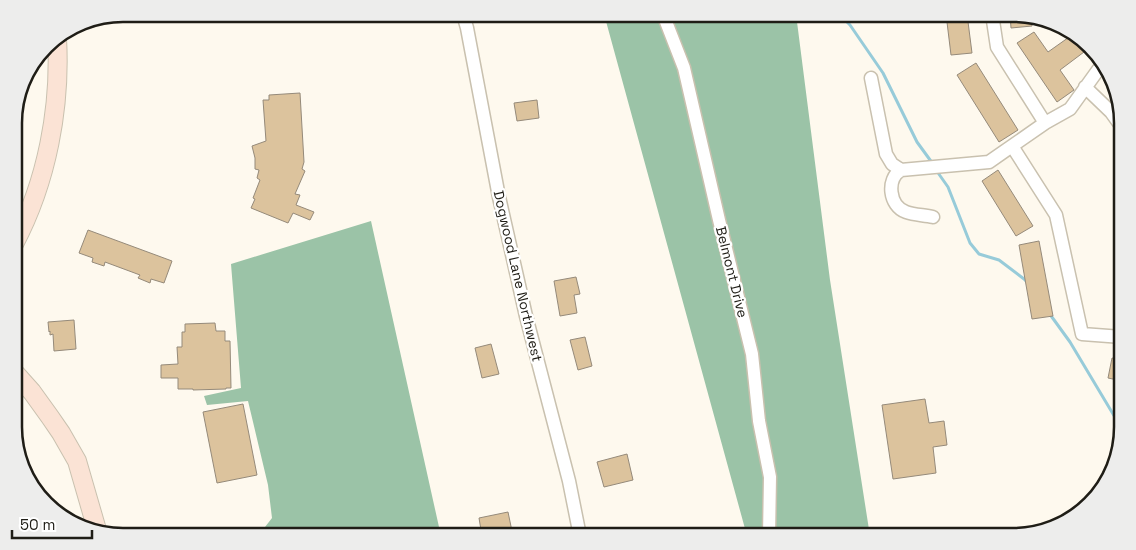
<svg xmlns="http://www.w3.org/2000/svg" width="1136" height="550" font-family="'Space Grotesk',sans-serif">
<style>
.forest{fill:#9bc3a7}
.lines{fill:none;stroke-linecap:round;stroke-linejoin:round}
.stream{stroke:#97cbd9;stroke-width:3}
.building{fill:#dcc39d;stroke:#958a7a}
.street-casing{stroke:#c9c1af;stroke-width:15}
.secondary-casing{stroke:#c9c1af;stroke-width:20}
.street{stroke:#fff;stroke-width:12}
.secondary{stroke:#fbe3d5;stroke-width:18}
.labels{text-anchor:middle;stroke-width:4.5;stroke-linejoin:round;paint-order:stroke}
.street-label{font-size:14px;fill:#1f1d16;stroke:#fff}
.rim{fill:none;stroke:#1f1d16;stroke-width:2.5}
</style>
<rect width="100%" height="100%" fill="#fef9ee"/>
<path class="forest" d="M 604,14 L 796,14 L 830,280 L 870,536 L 747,536 Z
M 371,221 L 441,536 L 258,536 L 272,518 L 268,485 L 248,401 L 207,405 L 204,396 L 241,388 L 231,264 Z"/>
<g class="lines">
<path class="stream" d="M 839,14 L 850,25 L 883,73 L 917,142 L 933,164
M 936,170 L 948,187 L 970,243 L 979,254 L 999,260 L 1024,279 L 1027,282
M 1049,313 L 1070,342 L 1122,429"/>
</g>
<path class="building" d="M 946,14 L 967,14 L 972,53 L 951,55 Z
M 1010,14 L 1031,18 L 1032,26 L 1011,28 Z
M 1034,32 L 1048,52 L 1072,35 L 1088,49 L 1060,70 L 1074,90 L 1057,102 L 1017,43 Z
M 976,63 L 1018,130 L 999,142 L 957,75 Z
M 300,93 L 304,162 L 302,169 L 305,171 L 295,194 L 300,195 L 296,205 L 314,212 L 310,220 L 293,213 L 288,223 L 251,208 L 255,199 L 253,198 L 260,180 L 257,178 L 259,170 L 255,169 L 255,158 L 252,146 L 266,141 L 263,100 L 269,100 L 269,95 Z
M 537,100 L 539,118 L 517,121 L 514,103 Z
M 998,170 L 1033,226 L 1016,236 L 982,181 Z
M 88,230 L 172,261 L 164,283 L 151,279 L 150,283 L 138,278 L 140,275 L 105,262 L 104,266 L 92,262 L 93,258 L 79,253 Z
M 1039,241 L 1053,316 L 1032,319 L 1019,245 Z
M 576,277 L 580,294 L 574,295 L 577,313 L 560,316 L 554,281 Z
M 74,320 L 76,349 L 54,351 L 53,334 L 50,335 L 50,331 L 49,332 L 48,322 Z
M 215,323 L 216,331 L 225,331 L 225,341 L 230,341 L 231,388 L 226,388 L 226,389 L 193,390 L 193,389 L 178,389 L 178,378 L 161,378 L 161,365 L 178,364 L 177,347 L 182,347 L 182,332 L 185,332 L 185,324 Z
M 585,337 L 592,366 L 578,370 L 570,340 Z
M 491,344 L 499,374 L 482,378 L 475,348 Z
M 1112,358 L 1122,360 L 1122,381 L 1108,378 Z
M 925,399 L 929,423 L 944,421 L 947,445 L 933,447 L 936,473 L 893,479 L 882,405 Z
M 243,404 L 257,475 L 217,483 L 203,412 Z
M 627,454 L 633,480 L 604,487 L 597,462 Z
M 508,512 L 513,536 L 482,536 L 479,518 Z"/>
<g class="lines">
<g class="street-casing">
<path id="street" d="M 463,14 L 467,28 L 499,197 L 526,316 L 569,481 L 580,536
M 663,14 L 684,68 L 719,220 L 752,354 L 759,421 L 770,477 L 769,536
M 992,14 L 997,47 L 1045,123
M 871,78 L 886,154 L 892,164 L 901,170
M 1085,87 L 1111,112 L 1121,126
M 1012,146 L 1056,215 L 1082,334 L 1122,337
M 933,217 C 924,215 914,215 906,212 C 889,206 886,179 901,170 L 989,162 L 1045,123 L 1070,109 L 1098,70 L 1105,65"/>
</g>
<g class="secondary-casing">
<path id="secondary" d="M 14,244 C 47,182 61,107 57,38
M 15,373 L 32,392 L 50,417 L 61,433 L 77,461 L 97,530"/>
</g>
<use href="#street" class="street"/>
<use href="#secondary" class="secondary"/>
</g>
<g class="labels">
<g class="street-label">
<text transform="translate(732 272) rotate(76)" y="5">Belmont Drive</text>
<text transform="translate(518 276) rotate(77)" y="5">Dogwood Lane Northwest</text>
</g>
</g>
<path d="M0 0H1136V550H0ZM123 22H1013A101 101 0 0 1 1114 123V427A101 101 0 0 1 1013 528H123A101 101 0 0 1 22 427V123A101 101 0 0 1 123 22Z" fill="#ededec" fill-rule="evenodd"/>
<path class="rim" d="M123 22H1013A101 101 0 0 1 1114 123V427A101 101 0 0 1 1013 528H123A101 101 0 0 1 22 427V123A101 101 0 0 1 123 22Z"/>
<path d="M12 530v8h80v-8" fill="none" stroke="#1f1d16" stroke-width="2.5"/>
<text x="20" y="530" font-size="15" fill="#1f1d16" stroke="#ffffff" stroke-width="4" paint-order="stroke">50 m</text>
</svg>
